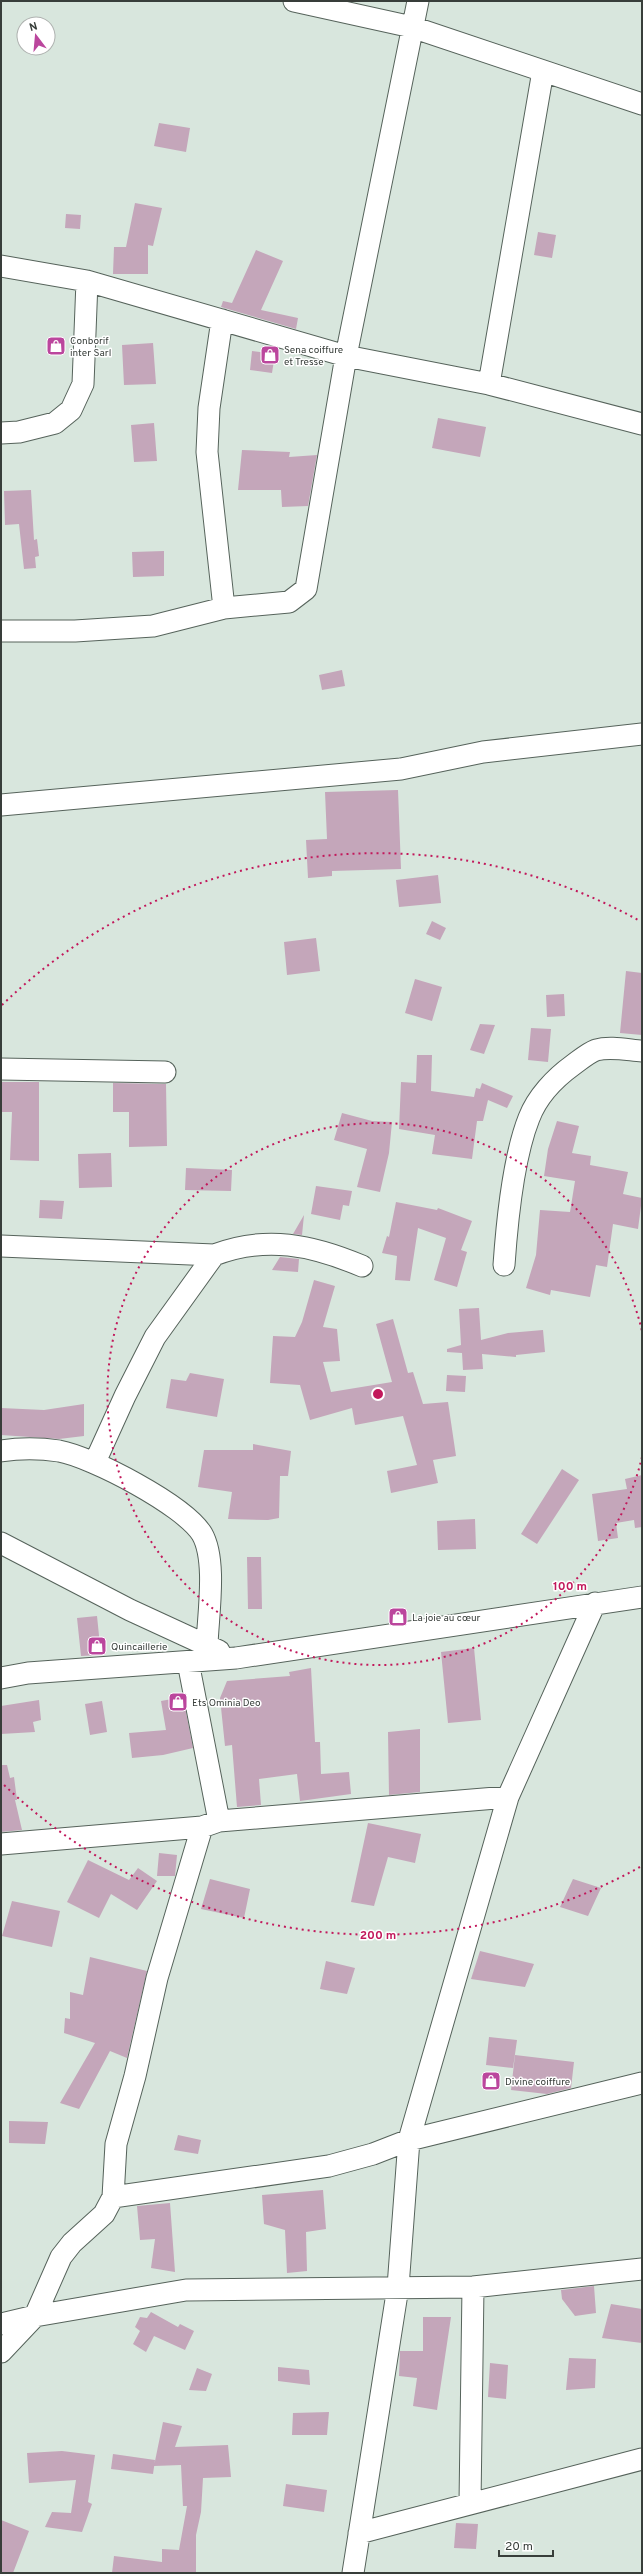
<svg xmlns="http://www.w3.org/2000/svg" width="643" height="2574" font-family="Overpass,sans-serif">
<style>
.building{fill:#c4a6ba}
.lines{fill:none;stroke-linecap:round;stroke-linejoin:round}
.minor-casing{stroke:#56635b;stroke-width:23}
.minor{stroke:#fff;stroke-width:21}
.ring{fill:none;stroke:#c2185b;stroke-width:2;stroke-dasharray:2 4}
.labels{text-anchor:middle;stroke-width:3;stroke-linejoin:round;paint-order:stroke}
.poi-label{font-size:10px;fill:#383e3a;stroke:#fff;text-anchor:start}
.centre{fill:#c2185b;stroke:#fff;stroke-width:2}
.ring-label{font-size:12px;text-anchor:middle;font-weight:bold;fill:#c2185b;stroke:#fff;stroke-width:3;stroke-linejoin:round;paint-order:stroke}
</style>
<rect width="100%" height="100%" fill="#d8e6dd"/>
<path class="building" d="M 159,123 L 190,128 L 186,152 L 154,146 Z
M 135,203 L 162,208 L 153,246 L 148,245 L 148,274 L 113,274 L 114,247 L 126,247 Z
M 66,214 L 81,215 L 80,229 L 65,228 Z
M 538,232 L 556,235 L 552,258 L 534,255 Z
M 256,250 L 283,261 L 261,310 L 298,318 L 296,329 L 221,307 L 223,301 L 232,303 Z
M 153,343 L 156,384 L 124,385 L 122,345 Z
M 252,351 L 275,354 L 272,373 L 250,370 Z
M 438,418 L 486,427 L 480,457 L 432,448 Z
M 154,423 L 157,461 L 134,462 L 131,425 Z
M 242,450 L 290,452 L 289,457 L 317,455 L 308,506 L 282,507 L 281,490 L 238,490 Z
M 31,490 L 34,540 L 37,539 L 39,556 L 35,557 L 36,568 L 24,569 L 19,524 L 5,525 L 4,491 Z
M 164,551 L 164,576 L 133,577 L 132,552 Z
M 342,670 L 345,686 L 322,690 L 319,675 Z
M 398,790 L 401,869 L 332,871 L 332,876 L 308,878 L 306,840 L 327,839 L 325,792 Z
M 438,875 L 441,903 L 399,907 L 396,880 Z
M 432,921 L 446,928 L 440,940 L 426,934 Z
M 316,938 L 320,971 L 287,975 L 284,942 Z
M 626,971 L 642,973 L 642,1035 L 620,1033 Z
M 415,979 L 442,987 L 432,1021 L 405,1013 Z
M 564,994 L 565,1016 L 547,1017 L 546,995 Z
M 480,1024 L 495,1025 L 484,1054 L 470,1050 Z
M 531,1028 L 551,1029 L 548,1062 L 528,1060 Z
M 417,1055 L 432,1055 L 431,1091 L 474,1097 L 476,1088 L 480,1089 L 482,1083 L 513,1096 L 507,1108 L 488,1100 L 483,1121 L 477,1121 L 472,1159 L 432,1154 L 435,1135 L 399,1129 L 401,1082 L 416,1083 Z
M 1,1082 L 39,1082 L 39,1161 L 10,1160 L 12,1112 L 1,1112 Z
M 113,1083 L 166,1084 L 167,1146 L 129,1147 L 129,1112 L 113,1112 Z
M 342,1113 L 372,1121 L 392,1122 L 389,1153 L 380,1192 L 357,1187 L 367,1149 L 334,1140 Z
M 557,1121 L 579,1126 L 572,1153 L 591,1156 L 590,1165 L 628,1172 L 623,1194 L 642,1198 L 638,1229 L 613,1224 L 607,1267 L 596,1265 L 590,1297 L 551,1290 L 550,1295 L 526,1288 L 536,1255 L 540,1210 L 570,1212 L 575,1181 L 544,1176 L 548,1149 Z
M 111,1153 L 112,1187 L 79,1188 L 78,1154 Z
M 186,1168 L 232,1170 L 231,1191 L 185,1190 Z
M 316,1186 L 352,1191 L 349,1206 L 343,1205 L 340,1220 L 311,1214 Z
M 40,1200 L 64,1201 L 62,1219 L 39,1218 Z
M 396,1202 L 437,1210 L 438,1208 L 472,1221 L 461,1250 L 467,1252 L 457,1287 L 434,1280 L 446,1238 L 418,1228 L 410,1281 L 395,1280 L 397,1256 L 382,1253 L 387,1236 L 389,1237 Z
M 304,1215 L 302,1235 L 293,1234 Z
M 280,1257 L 299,1259 L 298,1272 L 272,1270 Z
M 314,1280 L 335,1286 L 323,1327 L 337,1329 L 340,1361 L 323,1362 L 331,1392 L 392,1382 L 376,1324 L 393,1319 L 408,1373 L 413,1372 L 423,1404 L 448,1402 L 456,1456 L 433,1460 L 438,1483 L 391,1493 L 387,1471 L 417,1465 L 403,1416 L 355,1425 L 352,1408 L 310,1420 L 300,1385 L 270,1383 L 273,1336 L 295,1337 L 302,1322 Z
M 479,1308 L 481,1340 L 508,1333 L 543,1330 L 545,1352 L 516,1355 L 516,1357 L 482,1354 L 483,1369 L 463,1370 L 462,1353 L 447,1352 L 447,1349 L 461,1345 L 459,1309 Z
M 190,1373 L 224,1379 L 217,1417 L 166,1408 L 171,1379 L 186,1381 Z
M 447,1375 L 466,1376 L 465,1392 L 446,1391 Z
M 84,1404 L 84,1436 L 59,1439 L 1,1435 L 1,1408 L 44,1410 Z
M 253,1444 L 291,1451 L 288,1476 L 280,1476 L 279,1518 L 268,1520 L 228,1519 L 232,1492 L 198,1487 L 204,1450 L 253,1450 Z
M 562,1469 L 579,1480 L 537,1544 L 521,1534 Z
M 642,1475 L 642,1527 L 635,1528 L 634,1520 L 616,1523 L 618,1538 L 598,1541 L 592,1494 L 627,1489 L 625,1479 Z
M 475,1519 L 476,1549 L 438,1550 L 437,1521 Z
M 247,1557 L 261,1557 L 262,1609 L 248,1609 Z
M 97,1616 L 101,1655 L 81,1656 L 77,1618 Z
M 474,1648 L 481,1720 L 448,1723 L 441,1652 Z
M 311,1668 L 315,1742 L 320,1742 L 321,1774 L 349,1772 L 351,1794 L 300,1801 L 297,1774 L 259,1779 L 261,1805 L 237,1807 L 232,1745 L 225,1746 L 220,1698 L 227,1681 L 290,1676 L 289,1672 Z
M 183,1697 L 193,1748 L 163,1755 L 132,1758 L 129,1733 L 166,1730 L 161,1701 Z
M 39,1700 L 41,1720 L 33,1722 L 35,1732 L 1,1734 L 1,1706 Z
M 102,1701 L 107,1732 L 90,1735 L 85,1704 Z
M 420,1729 L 420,1792 L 389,1795 L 388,1732 Z
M 1,1765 L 7,1765 L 10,1778 L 14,1777 L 17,1800 L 15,1800 L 22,1830 L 1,1832 Z
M 368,1823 L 421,1834 L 415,1863 L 388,1857 L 374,1906 L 351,1902 Z
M 159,1853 L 177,1855 L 175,1876 L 157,1876 Z
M 88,1860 L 129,1880 L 138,1868 L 157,1881 L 137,1910 L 111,1894 L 99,1918 L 67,1902 Z
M 210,1879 L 250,1889 L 244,1918 L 201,1909 Z
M 573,1879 L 601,1888 L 588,1916 L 560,1907 Z
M 12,1901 L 60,1911 L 52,1947 L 2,1936 Z
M 480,1951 L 534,1964 L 525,1987 L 471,1979 Z
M 90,1957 L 147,1971 L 127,2058 L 110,2051 L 79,2109 L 60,2103 L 95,2043 L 64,2033 L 65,2018 L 70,2019 L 70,1992 L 83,1995 Z
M 326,1961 L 355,1968 L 347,1994 L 320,1989 Z
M 489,2037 L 517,2040 L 513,2068 L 486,2065 Z
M 515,2055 L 574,2062 L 571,2088 L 547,2094 L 511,2090 Z
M 9,2121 L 48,2122 L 45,2144 L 9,2143 Z
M 178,2135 L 201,2140 L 198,2154 L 174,2150 Z
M 323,2190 L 326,2229 L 306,2232 L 307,2271 L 287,2273 L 285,2230 L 264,2224 L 262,2195 Z
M 170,2203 L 175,2272 L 151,2268 L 155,2239 L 140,2240 L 137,2206 Z
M 594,2286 L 596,2313 L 575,2316 L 562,2299 L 561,2290 Z
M 611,2304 L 642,2309 L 642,2343 L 602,2338 Z
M 151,2312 L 178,2327 L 180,2324 L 194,2331 L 185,2350 L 154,2336 L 146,2352 L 133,2344 L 140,2331 L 135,2327 L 140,2317 L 147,2318 Z
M 423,2317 L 451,2317 L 437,2410 L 413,2406 L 417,2378 L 399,2376 L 400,2351 L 423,2351 Z
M 569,2358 L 596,2359 L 595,2388 L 566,2390 Z
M 490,2363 L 508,2365 L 506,2399 L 488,2397 Z
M 278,2367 L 309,2370 L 310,2385 L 278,2381 Z
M 197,2368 L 212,2374 L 206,2391 L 189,2390 Z
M 329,2412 L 327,2435 L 292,2435 L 293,2413 Z
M 163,2422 L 182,2426 L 175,2447 L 228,2445 L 231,2477 L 203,2478 L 201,2512 L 196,2535 L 196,2573 L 112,2573 L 114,2556 L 162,2562 L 162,2549 L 179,2550 L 187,2506 L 183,2506 L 181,2465 L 154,2466 Z
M 62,2451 L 95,2455 L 88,2502 L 92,2504 L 82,2532 L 45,2527 L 52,2512 L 71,2513 L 76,2480 L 29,2483 L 27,2453 Z
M 113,2454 L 155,2460 L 153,2474 L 111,2469 Z
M 286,2484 L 327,2490 L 324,2512 L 283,2506 Z
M 1,2520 L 29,2531 L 13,2573 L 1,2573 Z
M 456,2523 L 478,2524 L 476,2549 L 454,2548 Z"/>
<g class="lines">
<g class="minor-casing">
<path id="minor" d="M 294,1 L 412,27 L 642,104
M 1,266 L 87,281 L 346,356 L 489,384 L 642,424
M 222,320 L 209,408 L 207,452 L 224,608
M 489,384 L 543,71
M 1,433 L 19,432 L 55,423 L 71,410 L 83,384 L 87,281
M 1,631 L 75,631 L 153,626 L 224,608 L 289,602 L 306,589 L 346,356 L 418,1
M 1,805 L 401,769 L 483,752 L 642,734
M 1,1069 L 165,1072
M 1,1246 L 214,1255 C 266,1235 312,1245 362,1266
M 504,1265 C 507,1222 513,1158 529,1118 C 537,1097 555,1078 573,1065 C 580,1060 588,1053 596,1050 C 610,1046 628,1050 642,1051
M 1,1451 C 20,1448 39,1448 59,1451 C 92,1457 184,1505 202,1534 C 217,1560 208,1615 207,1645
M 95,1462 L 125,1396 L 155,1337 L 214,1255
M 1,1543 L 130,1610 L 219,1651
M 188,1662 L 219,1821
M 1,1678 L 28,1673 L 236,1658 L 642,1597
M 1,1844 L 202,1827 L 219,1821 L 508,1797
M 113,2197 L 329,2166 L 373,2154 L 409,2140 L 642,2083
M 1,2324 L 35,2316 L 186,2290 L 473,2287 L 642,2269
M 1,2352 L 35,2316 L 61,2257 L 72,2243 L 104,2214 L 113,2197 L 116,2144 L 135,2076 L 157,1978 L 202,1827
M 470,2503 L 473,2287
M 359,2533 L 642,2459
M 353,2573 L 398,2287 L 409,2140 L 508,1797 L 595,1603"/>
</g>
<use href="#minor" class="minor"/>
</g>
<g class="ring">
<path d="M642 1457A271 271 0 1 1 642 1331"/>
<path d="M640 1867A541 541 0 0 1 2 1783M2 1005A541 541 0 0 1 640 921"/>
</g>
<defs>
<g id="shop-square" transform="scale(1)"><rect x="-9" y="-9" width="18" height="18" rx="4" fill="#bb469d" stroke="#fff"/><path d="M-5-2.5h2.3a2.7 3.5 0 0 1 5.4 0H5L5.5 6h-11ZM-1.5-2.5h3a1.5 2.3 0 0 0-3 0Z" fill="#fff"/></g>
</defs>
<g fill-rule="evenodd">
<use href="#shop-square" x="56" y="346"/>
<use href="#shop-square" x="270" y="355"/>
<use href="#shop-square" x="398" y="1617"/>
<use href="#shop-square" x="97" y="1646"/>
<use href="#shop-square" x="178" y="1702"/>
<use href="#shop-square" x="491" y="2081"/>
</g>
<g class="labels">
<g class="poi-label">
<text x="70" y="344">Conborif<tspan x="70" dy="12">inter Sarl</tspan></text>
<text x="284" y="353">Sena coiffure<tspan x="284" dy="12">et Tresse</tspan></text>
<text x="412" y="1621">La joie au cœur</text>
<text x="111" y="1650">Quincaillerie</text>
<text x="192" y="1706">Ets Ominia Deo</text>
<text x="505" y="2085">Divine coiffure</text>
</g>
</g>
<circle cx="378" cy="1394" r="6" class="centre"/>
<g class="ring-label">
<text x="570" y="1590">100 m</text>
<text x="378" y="1939">200 m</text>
</g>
<rect width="643" height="2574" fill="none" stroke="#383e3a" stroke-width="4"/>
<g transform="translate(36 36) rotate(344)"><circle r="19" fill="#ffffff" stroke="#afb2b0"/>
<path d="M0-3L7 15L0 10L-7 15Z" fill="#bb469d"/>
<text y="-6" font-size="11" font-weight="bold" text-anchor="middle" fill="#383e3a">N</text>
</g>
<path d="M499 2550v6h54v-6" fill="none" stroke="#383e3a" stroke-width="2"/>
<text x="505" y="2550" font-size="12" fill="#383e3a" stroke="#ffffff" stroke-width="3" paint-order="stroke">20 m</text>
</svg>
